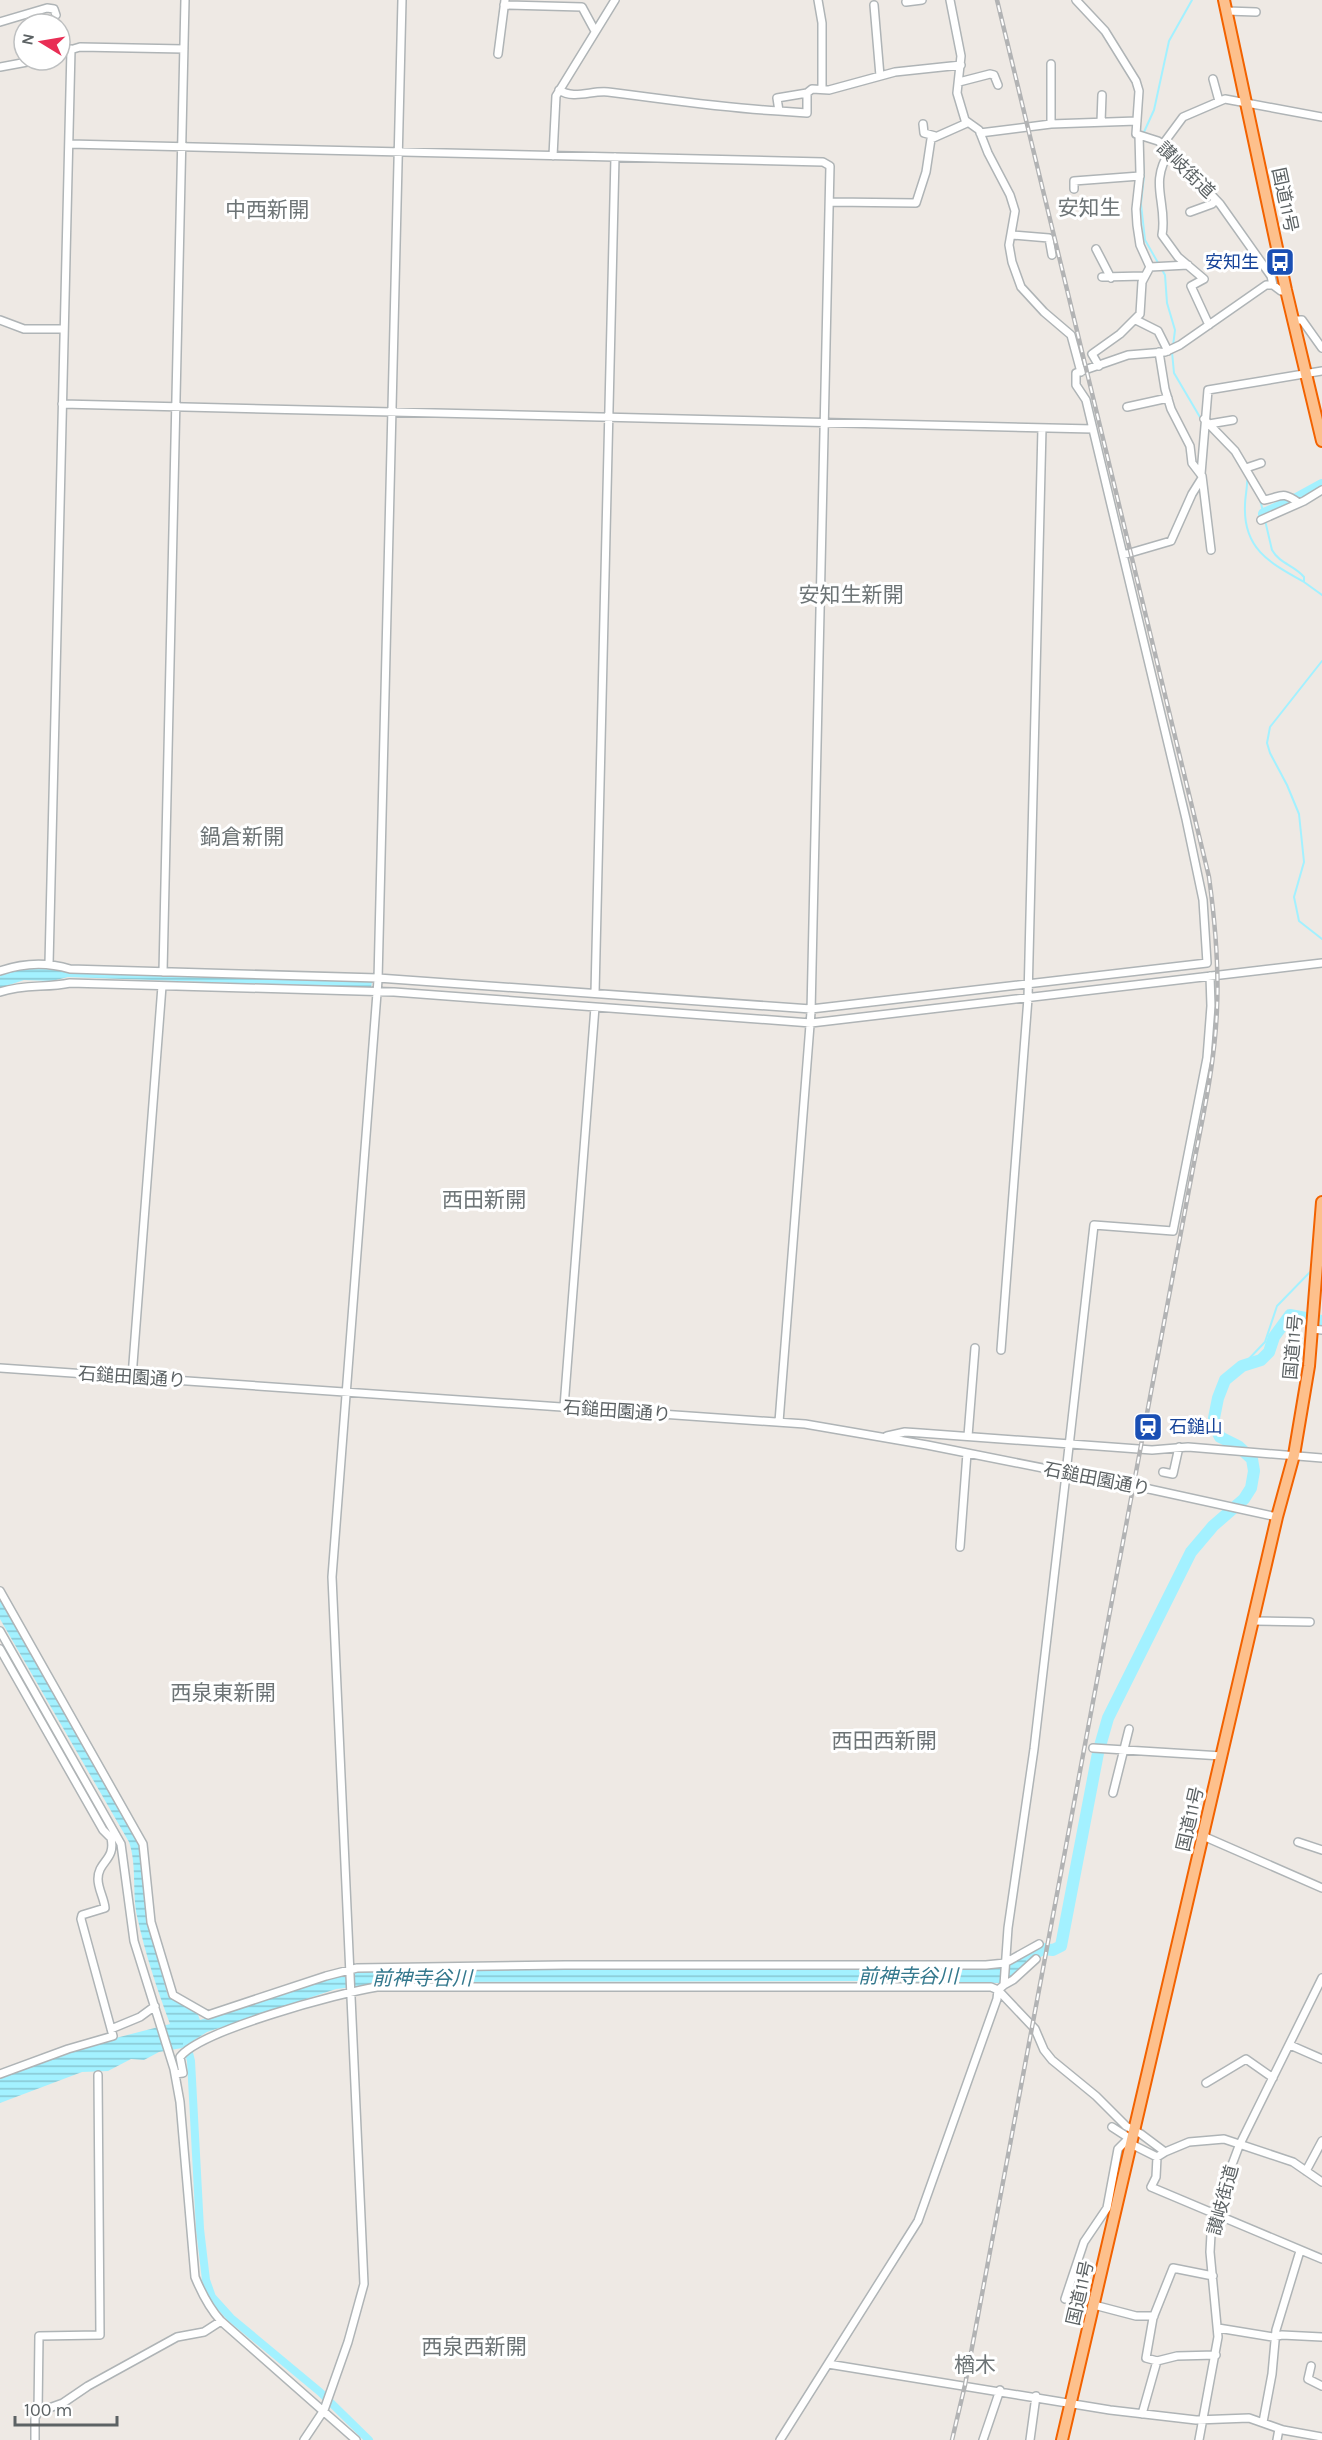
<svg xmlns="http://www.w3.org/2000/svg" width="1322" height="2440" font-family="Karla,'Noto Sans JP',sans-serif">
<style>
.water{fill:url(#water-rules)}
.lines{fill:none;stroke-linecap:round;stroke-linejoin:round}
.stream{stroke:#a3f1ff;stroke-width:2}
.canal{stroke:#a3f1ff;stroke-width:8}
.river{stroke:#a3f1ff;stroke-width:12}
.minor-casing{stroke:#afb4b6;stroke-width:10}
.highway-casing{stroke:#f26200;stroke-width:14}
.minor{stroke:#fff;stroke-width:7}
.highway{stroke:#fdc08c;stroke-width:10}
.rail-casing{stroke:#b2b3b4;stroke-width:4.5}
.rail{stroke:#fff;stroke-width:2;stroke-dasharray:7;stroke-linecap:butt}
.minor-bridge-casing{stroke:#afb4b6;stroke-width:10;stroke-linecap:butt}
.minor-bridge{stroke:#fff;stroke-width:7}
.labels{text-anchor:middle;stroke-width:6;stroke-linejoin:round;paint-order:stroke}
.street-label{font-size:18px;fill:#5c6264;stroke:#fff}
.transit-label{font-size:18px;fill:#164399;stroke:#fff;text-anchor:end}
.water-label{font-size:20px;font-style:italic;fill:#35798e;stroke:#fff}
.quarter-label{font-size:21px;fill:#6d7476;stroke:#fff}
</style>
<defs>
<pattern id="water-rules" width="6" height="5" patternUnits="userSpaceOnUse" patternTransform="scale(1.5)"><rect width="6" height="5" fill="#a3f1ff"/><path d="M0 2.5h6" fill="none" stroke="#88c7d2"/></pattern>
</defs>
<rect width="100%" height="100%" fill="#eee9e4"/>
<path class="water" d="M 20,968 L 48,968 L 69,973 L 372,982 L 371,988 L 68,977 L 52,981 L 24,980 L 0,988 L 0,974 Z
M 0,1597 L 138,1838 L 142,1857 L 146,1917 L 168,1996 L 197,2012 L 200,2020 L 343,1974 L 380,1970 L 1002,1968 L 1009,1966 L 1041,1947 L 1045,1946 L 1044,1952 L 1001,1983 L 891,1981 L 398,1982 L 336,1989 L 207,2032 L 182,2048 L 159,2052 L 144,2060 L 131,2059 L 108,2071 L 82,2072 L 0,2103 L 0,2076 L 81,2047 L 170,2024 C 157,1989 145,1953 137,1916 C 132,1892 137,1865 129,1842 L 0,1619 Z"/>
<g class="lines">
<path class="stream" d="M 1173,346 L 1175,330 L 1167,303 L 1165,275 L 1145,240 L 1141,204 L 1144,176 L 1142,145 L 1144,132 L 1154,110 L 1169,41 L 1192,0
M 1172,352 L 1174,373 L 1204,424
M 1247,477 C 1248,486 1245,496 1245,505 C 1243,549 1270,563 1304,582
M 1260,499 L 1272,550 C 1280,564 1294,565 1304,577 L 1304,582 L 1322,595
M 1322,661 L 1270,727 L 1267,743 L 1270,753 L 1287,785 L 1299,814 L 1304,862 L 1294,897 L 1299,921 L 1322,939
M 1319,1319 L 1322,1316
M 1242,1366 L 1265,1342 L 1277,1306 L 1313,1269"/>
<path class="canal" d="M 187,2045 L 191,2061 L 200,2229 L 206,2280 L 212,2297 L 231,2318 L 320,2392 L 369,2440"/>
<path class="river" d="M 1264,514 L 1291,502 L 1322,485
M 1030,1956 L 1043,1949 L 1053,1950 L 1061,1946 L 1098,1753 L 1108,1718 L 1191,1552 L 1213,1526 L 1244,1499 L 1251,1488 L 1254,1471 L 1252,1459 L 1238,1446 L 1220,1437 L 1216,1429 L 1214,1418 L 1218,1398 L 1225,1380 L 1242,1366 L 1261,1360 L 1269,1352 L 1274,1337 L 1290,1315 L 1322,1321"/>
<g class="minor-casing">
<path id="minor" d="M 818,0 L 822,23 L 822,89
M 950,0 L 961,56 L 957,93 L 965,120 L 979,130 L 988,153 L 1010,195 L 1015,211 L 1009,245 L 1012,262 L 1021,287 L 1044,312 L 1071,335 L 1081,372
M 1076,0 L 1105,31 L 1136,81 L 1139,91 L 1136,134 L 1158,141 L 1166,147 L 1220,204 L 1271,276 L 1273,285
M 906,2 L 922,0
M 504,5 L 582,7 L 595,31
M 874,5 L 880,76
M 1227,11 L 1256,12
M 0,22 L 47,8 L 54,9 L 56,15
M 60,53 L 80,47 L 184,49
M 498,54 L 505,0
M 1051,64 L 1051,124
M 0,67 L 38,60
M 1213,79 L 1219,101
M 959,82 L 990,74 L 994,75 L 998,85
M 559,90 C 574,100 592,90 608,92 C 665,99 722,108 779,111 L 777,98 L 807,93 L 812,89 L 829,90 L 895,72 L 961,65
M 779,111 L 807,113 L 807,93
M 1101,122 L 1102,95
M 923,124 L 924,133 L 935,136
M 980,133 L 1051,124 L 1137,121
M 69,144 L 823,162 L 830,166 L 811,1012 L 779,1422
M 1163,144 L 1183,117 L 1225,99 L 1322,117
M 1170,151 C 1148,184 1168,203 1162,235 L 1178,257 L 1204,279 L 1191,286 L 1209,325
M 553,156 L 556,96 L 615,0
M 1074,189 L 1074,181 L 1140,176
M 831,202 L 916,203 L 926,172 L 931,139 L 967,123
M 1190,212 L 1212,204 L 1216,200
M 1012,235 L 1049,238 L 1052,255
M 1096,249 L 1111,278
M 1150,267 L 1188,265
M 1102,277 L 1144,276
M 0,320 L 24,329 L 64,329
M 1136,320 L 1158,331 L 1168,351
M 1293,320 L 1302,320 L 1322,348
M 1159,352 L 1165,389 L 1171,409 L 1190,446 L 1192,463 L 1202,476 L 1211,550
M 1099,366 L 1092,354 L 1120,334 L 1140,314 L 1142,282 L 1150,267 L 1140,245 L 1137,225 L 1136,209 L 1140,173 L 1139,135
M 62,404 L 1093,429
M 1127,407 L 1168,398
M 1204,419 L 1235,451 L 1264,500 C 1282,497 1281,490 1299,503
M 1209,424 L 1233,420
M 1246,468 L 1261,463
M 1201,474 L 1208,390 L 1322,371
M 1261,520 L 1304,501 L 1322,490
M 1123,555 L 1171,541 L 1192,494 L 1202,478
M 49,964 L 71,49
M 0,971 C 23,963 47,962 70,969 L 378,978 L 811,1009 L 1207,963 L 1203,900 L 1186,819 L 1086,400 L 1076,385 L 1076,373 L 1128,355 L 1165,352 L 1180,345 L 1266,285 L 1273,285 L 1281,291 L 1286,290
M 163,972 L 185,0
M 0,992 C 24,984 46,988 70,983 L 394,992 L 811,1023 L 1322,963
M 595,993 L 615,157
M 1312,1329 L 1322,1330
M 1001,1350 L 1028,998 L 1042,428
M 0,1368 L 805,1424 L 927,1445 L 1128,1485
M 132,1377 L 162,986
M 564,1407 L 595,1007
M 887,1436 L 905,1432 L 920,1433 L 1152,1450 L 1188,1447 L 1322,1458
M 968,1436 L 975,1348
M 1067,1464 L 1094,1225 L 1173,1231 L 1207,1058 L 1211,1006 L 1210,976
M 1163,1472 L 1173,1474 L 1179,1447
M 1149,1489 L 1277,1517
M 960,1547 L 967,1453
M 0,1591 L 143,1844 L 151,1922 L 173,1995 L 208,2015 L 326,1976 L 357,1968 L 565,1965 L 986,1965 L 1005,1963 L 1039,1944
M 1253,1621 L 1310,1622
M 0,1631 L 121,1844 L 134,1941 L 174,2069 L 180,2102 L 195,2277 C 202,2294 209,2308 221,2321 L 356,2440
M 0,1649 L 103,1830 L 111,1838
M 1093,1748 L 1222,1756
M 1113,1793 L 1129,1729
M 1203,1836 L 1322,1888
M 1298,1842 L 1322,1850
M 1004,1985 L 1013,1980 L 1036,1959
M 111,2029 L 140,2017 L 155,2006
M 1290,2045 L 1322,2059
M 0,2074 L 68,2049 L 113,2036 L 81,1919 L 82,1915 L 105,1908 C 104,1898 98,1889 98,1879 C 98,1861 116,1860 111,1838 L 116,1835
M 175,2074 L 183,2073 L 180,2057 C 201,2030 339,1993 377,1987 L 991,1987 L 998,1990 L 1035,2029 L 1044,2050 L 1052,2060 L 1096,2096 L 1126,2126 L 1141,2134 L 1165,2152 L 1157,2157 L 1156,2177 L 1151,2187 L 1322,2259
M 1206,2083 L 1246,2059 L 1273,2078
M 1112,2127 L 1129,2138
M 1131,2144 L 1157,2157
M 1165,2152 L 1189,2142 L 1224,2139 L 1293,2162 L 1322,2182
M 1306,2171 L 1322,2141
M 1065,2299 L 1084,2242 L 1107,2208 L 1118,2149 L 1129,2138 L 1133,2138
M 1094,2305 L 1136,2316 L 1154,2316
M 1218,2328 L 1273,2337 L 1282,2335 L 1322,2337
M 1157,2361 L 1146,2358 L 1153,2318 L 1173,2268 L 1213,2276
M 828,2364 L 1110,2410 L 1196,2420 L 1249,2418 L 1283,2430 L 1322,2437
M 1311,2366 L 1308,2379 L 1322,2386
M 38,2412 L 39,2336 L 100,2335 L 98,2075
M 1142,2414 L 1157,2361 L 1177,2356 L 1216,2355
M 1263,2422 L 1272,2374 L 1276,2330 L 1300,2251
M 35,2440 L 35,2418 L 38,2412 L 63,2403 L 88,2386 L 177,2337 L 204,2332 L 221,2321
M 304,2440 L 324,2410 L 348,2342 L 364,2284 L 332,1577 L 378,980 L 402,0
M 780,2440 L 918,2221 L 997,1999 L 998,1990 L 1004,1985 L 1008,1928 L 1034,1749 L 1065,1483
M 983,2440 L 1000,2390
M 1030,2440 L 1036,2396
M 1199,2440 L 1218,2337 L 1210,2252 L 1211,2234 L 1221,2194 L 1239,2146 L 1322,1978
M 1277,2440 L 1279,2429"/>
</g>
<g class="highway-casing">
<path id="highway" d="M 1224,0 L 1286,290 L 1322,441
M 1062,2440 L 1277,1517 L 1294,1455 L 1309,1366 L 1322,1202"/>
</g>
<use href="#minor" class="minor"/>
<use href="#highway" class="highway"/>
<g class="rail-casing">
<path id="rail" d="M 952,2440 L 965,2385 L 1193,1168 C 1203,1116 1215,1063 1217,1009 C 1219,965 1215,921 1209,877 L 997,0"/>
</g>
<use href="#rail" class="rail"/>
<g class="minor-bridge-casing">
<path id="minor-bridge" d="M 1128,1485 L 1149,1489"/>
</g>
<use href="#minor-bridge" class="minor-bridge"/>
</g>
<defs>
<g id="bus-square" transform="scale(1.5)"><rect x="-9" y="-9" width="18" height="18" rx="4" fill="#1a4fb4" stroke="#fff"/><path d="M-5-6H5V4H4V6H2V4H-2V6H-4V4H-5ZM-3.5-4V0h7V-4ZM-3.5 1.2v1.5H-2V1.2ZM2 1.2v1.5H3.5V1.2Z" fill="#fff"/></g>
<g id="station-square" transform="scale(1.5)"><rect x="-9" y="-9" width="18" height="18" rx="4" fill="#1a4fb4" stroke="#fff"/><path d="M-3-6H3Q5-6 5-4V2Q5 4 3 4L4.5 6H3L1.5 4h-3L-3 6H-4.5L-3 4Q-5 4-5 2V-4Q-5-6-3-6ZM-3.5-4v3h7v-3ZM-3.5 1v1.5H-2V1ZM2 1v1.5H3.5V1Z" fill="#fff"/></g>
</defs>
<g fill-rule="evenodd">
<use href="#bus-square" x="1280" y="262"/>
<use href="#station-square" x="1148" y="1427"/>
</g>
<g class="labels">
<g class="street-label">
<text transform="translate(1186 170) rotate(44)" y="6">讃岐街道</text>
<text transform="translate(1285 200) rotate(78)" y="6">国道11号</text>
<text transform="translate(1293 1347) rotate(-85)" y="6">国道11号</text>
<text transform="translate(132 1377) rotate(4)" y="6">石鎚田園通り</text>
<text transform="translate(617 1411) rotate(4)" y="6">石鎚田園通り</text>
<text transform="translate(1097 1479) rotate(11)" y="6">石鎚田園通り</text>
<text transform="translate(1190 1819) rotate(-77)" y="6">国道11号</text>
<text transform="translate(1223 2200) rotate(-75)" y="6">讃岐街道</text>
<text transform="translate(1080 2293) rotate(-77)" y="6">国道11号</text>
</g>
<g class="transit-label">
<text x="1259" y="268">安知生</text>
<text x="1169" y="1433" text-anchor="start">石鎚山</text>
</g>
<g class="water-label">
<text x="908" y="1983">前神寺谷川</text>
<text x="422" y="1985">前神寺谷川</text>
</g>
<g class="quarter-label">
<text x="1089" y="215">安知生</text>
<text x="267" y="217">中西新開</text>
<text x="851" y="602">安知生新開</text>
<text x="242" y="844">鍋倉新開</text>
<text x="484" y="1207">西田新開</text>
<text x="223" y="1700">西泉東新開</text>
<text x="884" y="1748">西田西新開</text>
<text x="474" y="2354">西泉西新開</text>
<text x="975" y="2372">楢木</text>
</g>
</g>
<g transform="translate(42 42) rotate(281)"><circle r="28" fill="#ffffff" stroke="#bec0c1" stroke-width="1.5"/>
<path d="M0-4.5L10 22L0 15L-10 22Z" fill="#e92e55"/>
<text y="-9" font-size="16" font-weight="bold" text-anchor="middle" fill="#5c6264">N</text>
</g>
<path d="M15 2416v9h102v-9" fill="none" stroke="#5c6264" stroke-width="3"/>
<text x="24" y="2416" font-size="18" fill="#5c6264" stroke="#ffffff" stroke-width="4.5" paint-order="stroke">100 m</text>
</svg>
